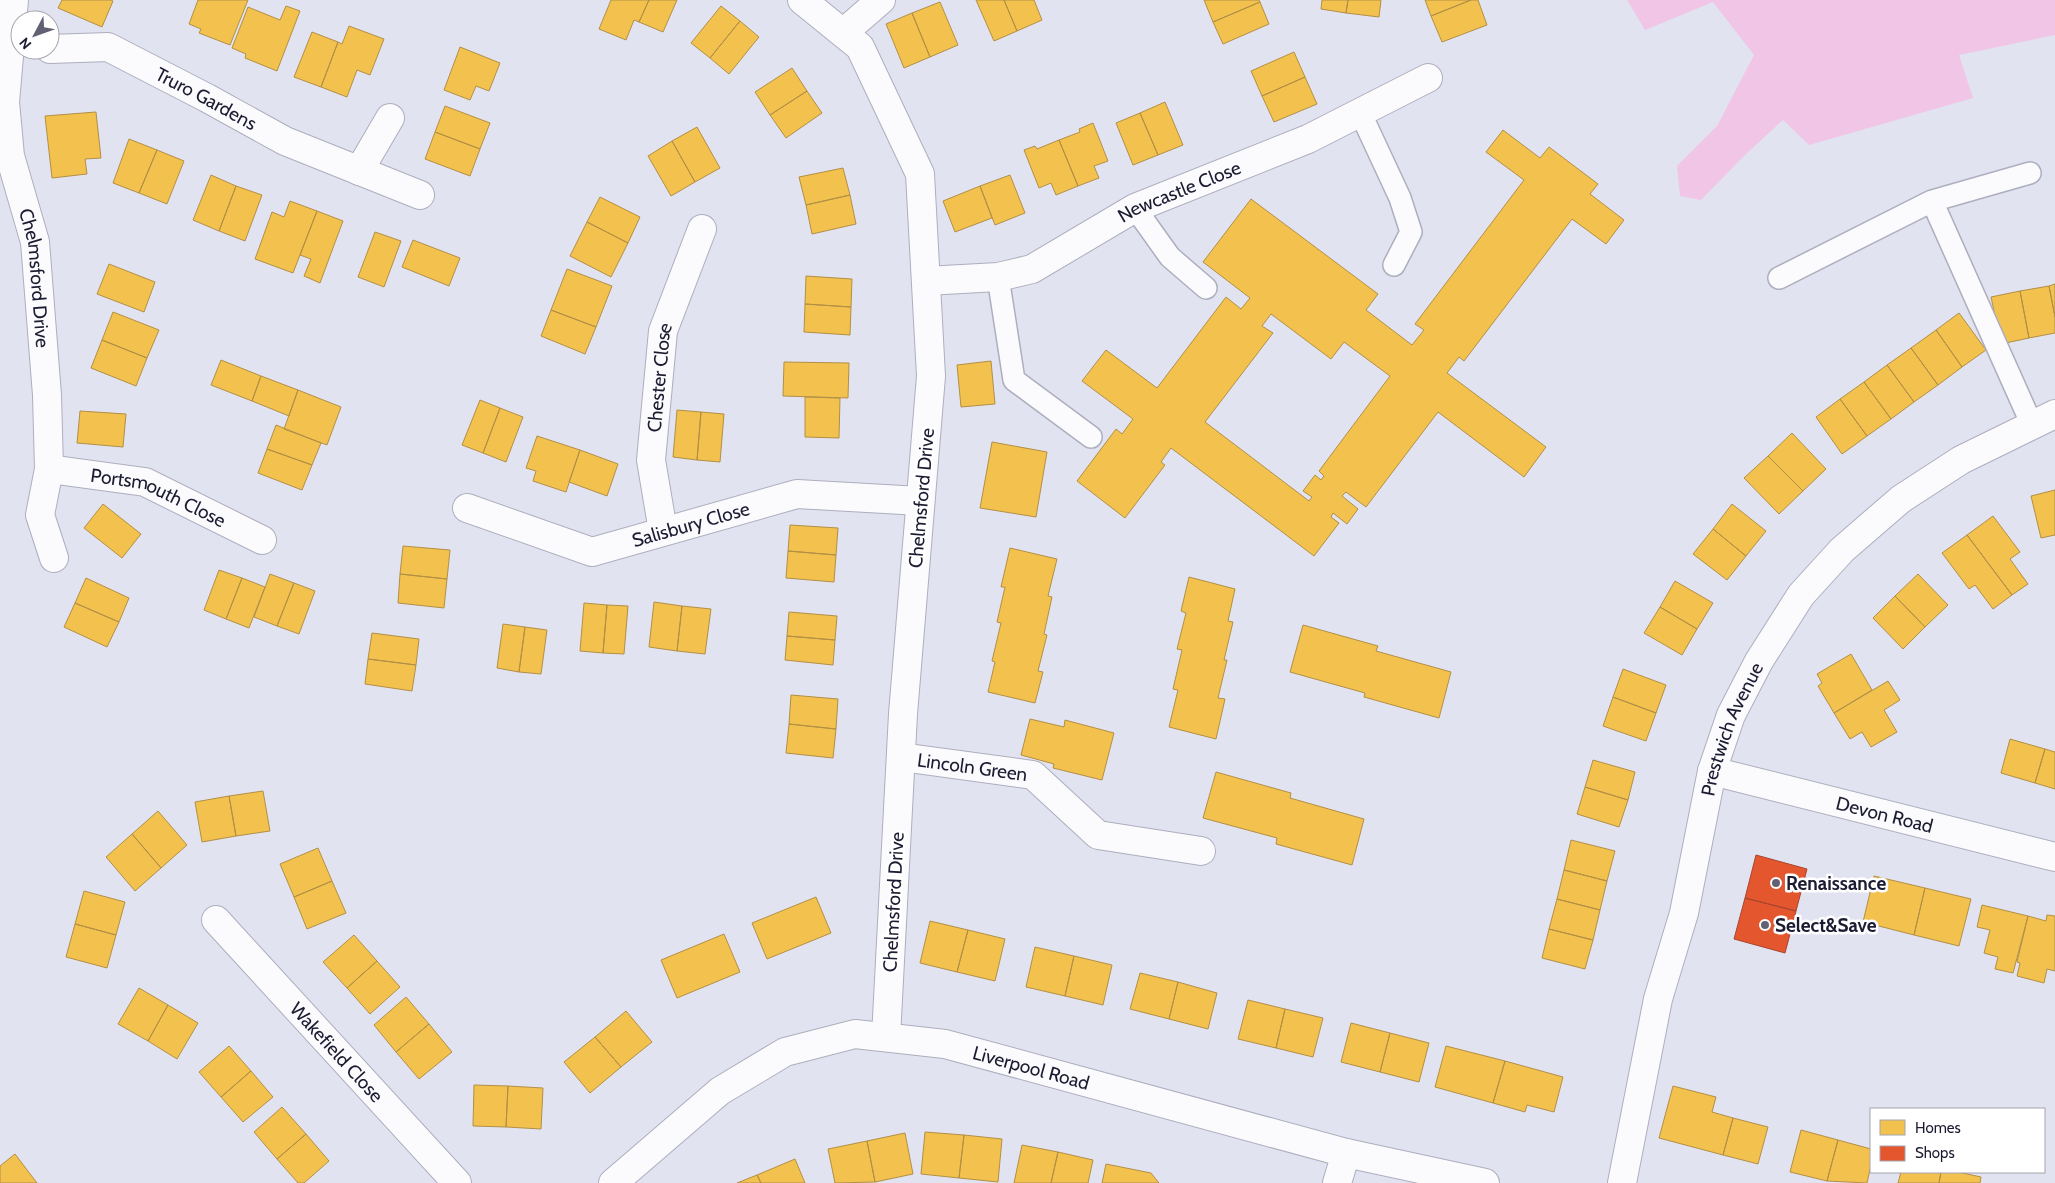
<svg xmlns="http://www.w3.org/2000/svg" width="2055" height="1183" font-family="Cabin,sans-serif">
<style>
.green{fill:#f0c5e6}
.homes{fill:#f2c14e;stroke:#b28f45;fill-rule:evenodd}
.shops{fill:#e4572e;stroke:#a8452f}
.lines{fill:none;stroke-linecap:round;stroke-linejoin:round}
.service-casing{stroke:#adaebe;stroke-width:24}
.minor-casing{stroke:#adaebe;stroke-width:30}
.service{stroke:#fbfbfd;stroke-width:21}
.minor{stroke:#fbfbfd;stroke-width:28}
.poi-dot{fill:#616174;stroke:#fff;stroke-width:2}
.labels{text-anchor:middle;stroke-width:5;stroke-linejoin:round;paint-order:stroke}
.street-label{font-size:19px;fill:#1b1b31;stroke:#fff}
.poi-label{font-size:19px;font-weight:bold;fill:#1b1b31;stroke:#fff;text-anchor:start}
</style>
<rect width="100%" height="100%" fill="#e2e3f1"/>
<path class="green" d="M 1627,0 L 2055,0 L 2055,35 L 1959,55 L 1973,98 L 1809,145 L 1783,120 L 1744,156 L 1701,200 L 1680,196 L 1677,166 L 1717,126 L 1754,55 L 1713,2 L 1645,30 Z"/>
<path class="homes" d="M 62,0 L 111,0 L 113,1 L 102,27 L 58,8 Z
M 198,0 L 248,0 L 230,45 L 199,33 L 201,29 L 189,24 Z
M 611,0 L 649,0 L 639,22 L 634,20 L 626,40 L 599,29 Z
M 649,0 L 677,0 L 663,32 L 639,22 Z
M 976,0 L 1004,0 L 1017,31 L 994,41 Z
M 1004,0 L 1034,0 L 1042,20 L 1017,31 Z
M 1204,0 L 1259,0 L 1260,2 L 1213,22 Z
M 1322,0 L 1348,0 L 1346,13 L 1321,9 Z
M 1348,0 L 1381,0 L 1379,17 L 1346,13 Z
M 1425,0 L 1471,0 L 1431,16 Z
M 1471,0 L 1478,0 L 1487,25 L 1442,42 L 1431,16 Z
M 940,2 L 958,45 L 930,57 L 912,13 Z
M 1260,2 L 1269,24 L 1223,44 L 1213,22 Z
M 286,6 L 300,11 L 277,71 L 245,58 L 246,54 L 232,48 L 248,7 L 280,20 Z
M 721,6 L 740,21 L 710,58 L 691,43 Z
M 912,13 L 930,57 L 904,68 L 886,24 Z
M 740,21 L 759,37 L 729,74 L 710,58 Z
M 349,26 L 384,39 L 370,75 L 357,70 L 347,97 L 321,87 L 338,42 L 342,44 Z
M 312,32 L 338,42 L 321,87 L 294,77 Z
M 460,47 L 500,63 L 489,91 L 476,86 L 470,100 L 444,90 Z
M 1294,52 L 1305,77 L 1262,96 L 1251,71 Z
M 792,68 L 807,91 L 770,115 L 755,92 Z
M 1305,77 L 1317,104 L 1274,122 L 1262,96 Z
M 807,91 L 822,113 L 786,138 L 770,115 Z
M 1165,102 L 1183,145 L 1158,155 L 1140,113 Z
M 445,106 L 490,123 L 480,149 L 435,132 Z
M 96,112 L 101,158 L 85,159 L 87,174 L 52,178 L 45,116 Z
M 1140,113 L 1158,155 L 1133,165 L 1116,123 Z
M 1093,123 L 1108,161 L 1094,166 L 1099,178 L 1078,186 L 1059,140 L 1080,132 L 1079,129 Z
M 697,127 L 720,168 L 695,182 L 672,141 Z
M 1503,130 L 1540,158 L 1549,147 L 1598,184 L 1590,194 L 1624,220 L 1606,244 L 1572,219 L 1464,361 L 1459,357 L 1447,373 L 1546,447 L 1524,477 L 1438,412 L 1366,507 L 1346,492 L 1342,496 L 1358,509 L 1347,524 L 1333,513 L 1331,517 L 1339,523 L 1314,556 L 1171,448 L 1161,462 L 1165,465 L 1125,518 L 1077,481 L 1116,429 L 1122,434 L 1133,419 L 1082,381 L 1106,350 L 1157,388 L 1226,297 L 1241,309 L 1250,298 L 1203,262 L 1251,199 L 1378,294 L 1366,310 L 1412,345 L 1424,330 L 1415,324 L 1524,180 L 1486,152 ZM 1271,314 L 1331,359 L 1344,342 L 1390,376 L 1319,471 L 1324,476 L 1321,480 L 1315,475 L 1303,491 L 1312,497 L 1309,501 L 1205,422 L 1273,333 L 1262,326 Z
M 435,132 L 480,149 L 470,176 L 425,159 Z
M 129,139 L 157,150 L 139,193 L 113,183 Z
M 1059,140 L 1078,186 L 1056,195 L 1051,183 L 1039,188 L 1024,150 L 1035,146 L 1037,149 Z
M 672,141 L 695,182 L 671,196 L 648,156 Z
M 157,150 L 184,161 L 167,204 L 139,193 Z
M 843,168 L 850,195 L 806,205 L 799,177 Z
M 211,175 L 236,186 L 219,231 L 193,220 Z
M 1010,175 L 1025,213 L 995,225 L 980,186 Z
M 236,186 L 262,195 L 245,241 L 219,231 Z
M 980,186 L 992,218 L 955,232 L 943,201 Z
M 850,195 L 856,224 L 812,234 L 806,205 Z
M 600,197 L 640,217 L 628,243 L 587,222 Z
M 290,201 L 317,211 L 293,273 L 255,259 L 272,212 L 284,217 Z
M 317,211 L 343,221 L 320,283 L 304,276 L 311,259 L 300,255 Z
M 587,222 L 628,243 L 611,277 L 570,256 Z
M 375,232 L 401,241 L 384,287 L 358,277 Z
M 413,240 L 460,258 L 449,286 L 402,267 Z
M 109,264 L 155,282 L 144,312 L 97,294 Z
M 567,269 L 612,286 L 596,327 L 551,310 Z
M 806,276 L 852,279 L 851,307 L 805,304 Z
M 2055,284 L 2055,317 L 2049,286 Z
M 2049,286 L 2055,317 L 2055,333 L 2029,338 L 2020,291 Z
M 2020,291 L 2029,338 L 2001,344 L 1991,297 Z
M 805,304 L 851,307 L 850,335 L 804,332 Z
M 551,310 L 596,327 L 585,354 L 541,336 Z
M 113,312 L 159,330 L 147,358 L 102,340 Z
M 1959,313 L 1986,350 L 1962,367 L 1936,330 Z
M 1936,330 L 1962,367 L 1938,385 L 1911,348 Z
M 102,340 L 147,358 L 136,386 L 91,368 Z
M 1911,348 L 1938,385 L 1914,402 L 1887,365 Z
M 221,360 L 261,376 L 252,401 L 211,385 Z
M 991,361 L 995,404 L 961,407 L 957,365 Z
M 784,362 L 849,363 L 848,398 L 783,396 Z
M 1887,365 L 1914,402 L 1891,419 L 1864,382 Z
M 261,376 L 298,390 L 289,416 L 252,401 Z
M 1864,382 L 1891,419 L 1867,436 L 1840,399 Z
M 298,390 L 341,407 L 327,445 L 284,429 Z
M 805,397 L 840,398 L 839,438 L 805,437 Z
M 1840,399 L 1867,436 L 1842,454 L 1816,417 Z
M 480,400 L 500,408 L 483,453 L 462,445 Z
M 500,408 L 523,417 L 506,462 L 483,453 Z
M 677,410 L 701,412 L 697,460 L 673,457 Z
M 80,411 L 126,414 L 123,447 L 77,443 Z
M 701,412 L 724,414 L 720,462 L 697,460 Z
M 276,425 L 321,443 L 312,465 L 267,449 Z
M 1792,433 L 1826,469 L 1803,491 L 1768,456 Z
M 537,436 L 580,450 L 566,492 L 533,481 L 536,471 L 526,468 Z
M 992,442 L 1047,452 L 1036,517 L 980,508 Z
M 267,449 L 312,465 L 302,490 L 258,473 Z
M 580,450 L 618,464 L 607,496 L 569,482 Z
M 1768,456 L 1803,491 L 1779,514 L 1744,478 Z
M 2055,490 L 2055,535 L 2041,538 L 2031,496 Z
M 103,504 L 141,534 L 122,558 L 84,528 Z
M 1732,504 L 1766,531 L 1746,556 L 1713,529 Z
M 1993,516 L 2020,552 L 2010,559 L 2028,584 L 2012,595 L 1967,535 Z
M 790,525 L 838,528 L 836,555 L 788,551 Z
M 1713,529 L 1746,556 L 1727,580 L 1693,554 Z
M 1967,535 L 2012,595 L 1993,609 L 1975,585 L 1969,589 L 1942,553 Z
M 403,546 L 450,550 L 447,579 L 400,574 Z
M 1010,548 L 1057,559 L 1048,596 L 1052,597 L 1044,634 L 1047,635 L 1038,671 L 1043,672 L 1035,703 L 988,692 L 995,662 L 992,661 L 1001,623 L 997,622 L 1005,587 L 1001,587 Z
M 788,551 L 836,555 L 834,582 L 786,578 Z
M 219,570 L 242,578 L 226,619 L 204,610 Z
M 270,574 L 294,583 L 277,626 L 254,617 Z
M 400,574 L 447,579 L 444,608 L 398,603 Z
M 1918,574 L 1948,605 L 1925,627 L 1895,596 Z
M 1189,577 L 1235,589 L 1228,621 L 1233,622 L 1224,660 L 1227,660 L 1218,698 L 1225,699 L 1216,739 L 1169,727 L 1178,690 L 1173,689 L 1182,650 L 1177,649 L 1186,613 L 1181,611 Z
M 86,578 L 129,598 L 119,622 L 75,603 Z
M 242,578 L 265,587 L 249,628 L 226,619 Z
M 1675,581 L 1713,603 L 1697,629 L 1660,607 Z
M 294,583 L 315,591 L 299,634 L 277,626 Z
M 1895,596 L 1925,627 L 1903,649 L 1873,618 Z
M 654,602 L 682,606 L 677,651 L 649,647 Z
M 75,603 L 119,622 L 107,647 L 64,627 Z
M 584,603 L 607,605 L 603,653 L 580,651 Z
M 607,605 L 628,606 L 624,654 L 603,653 Z
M 682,606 L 711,609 L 705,654 L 677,651 Z
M 1660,607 L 1697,629 L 1682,655 L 1644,633 Z
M 789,612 L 837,616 L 835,640 L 787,636 Z
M 503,624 L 525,627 L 519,672 L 497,668 Z
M 1303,625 L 1378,646 L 1376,651 L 1451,672 L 1439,718 L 1364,697 L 1365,693 L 1290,672 Z
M 525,627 L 547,630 L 541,674 L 519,672 Z
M 372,633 L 419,639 L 416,665 L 368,659 Z
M 787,636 L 835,640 L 833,665 L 785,660 Z
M 1851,654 L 1872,690 L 1834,713 L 1818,686 L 1822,683 L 1817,674 Z
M 368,659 L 416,665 L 412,691 L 365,684 Z
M 1623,669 L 1666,685 L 1656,713 L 1613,697 Z
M 1888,681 L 1900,700 L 1884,710 L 1897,732 L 1871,747 L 1862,732 L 1850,739 L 1834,713 Z
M 791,695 L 838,699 L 836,729 L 789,724 Z
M 1613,697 L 1656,713 L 1646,741 L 1603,726 Z
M 1030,719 L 1064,727 L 1065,720 L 1114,733 L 1102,780 L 1053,768 L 1054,764 L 1021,755 Z
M 789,724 L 836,729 L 833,758 L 786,753 Z
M 2010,739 L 2045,749 L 2035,783 L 2001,773 Z
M 2045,749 L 2055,752 L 2055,789 L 2035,783 Z
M 1593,760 L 1635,772 L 1628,800 L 1585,787 Z
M 1216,772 L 1291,793 L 1290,798 L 1364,819 L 1352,865 L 1276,844 L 1277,838 L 1203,818 Z
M 1585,787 L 1628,800 L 1619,827 L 1577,814 Z
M 263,791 L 270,831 L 236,836 L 229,796 Z
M 229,796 L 236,836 L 202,842 L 195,802 Z
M 158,811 L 187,845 L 161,868 L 132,834 Z
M 132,834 L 161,868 L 135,891 L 106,857 Z
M 1571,840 L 1615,851 L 1607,881 L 1564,870 Z
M 318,848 L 332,881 L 294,897 L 280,864 Z
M 1564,870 L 1607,881 L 1600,910 L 1557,899 Z
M 1874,876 L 1925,888 L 1914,935 L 1863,922 Z
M 332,881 L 346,913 L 307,929 L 294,897 Z
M 1925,888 L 1971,899 L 1959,946 L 1914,935 Z
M 84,891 L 125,902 L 116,935 L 75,924 Z
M 816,897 L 831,933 L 767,959 L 752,923 Z
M 1557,899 L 1600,910 L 1593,940 L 1549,929 Z
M 1982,905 L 2028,916 L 2013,973 L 1995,969 L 1998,957 L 1984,953 L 1990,930 L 1977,927 Z
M 2047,915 L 2055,916 L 2055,971 L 2047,969 L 2044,983 L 2017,976 L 2020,963 L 2017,962 L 2028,916 L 2046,921 Z
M 930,921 L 968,930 L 957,972 L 920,963 Z
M 75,924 L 116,935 L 107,968 L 66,957 Z
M 1549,929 L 1593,940 L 1585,969 L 1542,958 Z
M 968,930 L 1005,939 L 995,981 L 957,972 Z
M 724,934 L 740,972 L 677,998 L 661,960 Z
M 354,935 L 377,961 L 347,988 L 323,962 Z
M 1035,947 L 1074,956 L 1065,996 L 1026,987 Z
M 1074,956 L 1112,965 L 1103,1005 L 1065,996 Z
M 377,961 L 400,987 L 370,1014 L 347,988 Z
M 1140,973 L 1178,982 L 1169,1019 L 1130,1009 Z
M 1178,982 L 1217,993 L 1208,1029 L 1169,1019 Z
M 139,988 L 168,1005 L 148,1041 L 118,1024 Z
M 406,997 L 429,1024 L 396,1052 L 374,1025 Z
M 1248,1000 L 1285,1009 L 1276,1048 L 1238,1039 Z
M 168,1005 L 198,1023 L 177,1059 L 148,1041 Z
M 1285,1009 L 1323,1018 L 1313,1057 L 1276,1048 Z
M 626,1011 L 652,1042 L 621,1067 L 595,1037 Z
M 1351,1023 L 1390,1033 L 1380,1072 L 1341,1062 Z
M 429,1024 L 452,1052 L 419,1079 L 396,1052 Z
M 1390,1033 L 1429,1043 L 1419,1082 L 1380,1072 Z
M 595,1037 L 621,1067 L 590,1093 L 564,1062 Z
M 229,1046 L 251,1071 L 221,1097 L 199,1072 Z
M 1446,1046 L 1505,1061 L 1493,1103 L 1435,1087 Z
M 1505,1061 L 1563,1077 L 1554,1112 L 1527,1105 L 1525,1112 L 1493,1103 Z
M 251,1071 L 273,1097 L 243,1122 L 221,1097 Z
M 474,1085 L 508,1086 L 506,1127 L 473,1126 Z
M 508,1086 L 543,1088 L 541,1129 L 506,1127 Z
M 1673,1086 L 1716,1097 L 1712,1112 L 1733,1118 L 1723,1155 L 1659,1138 Z
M 282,1107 L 306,1134 L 277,1159 L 254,1132 Z
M 1733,1118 L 1768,1127 L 1758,1164 L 1723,1155 Z
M 1801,1130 L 1838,1140 L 1827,1181 L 1790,1172 Z
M 925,1132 L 964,1135 L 959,1178 L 921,1174 Z
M 905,1133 L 913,1174 L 875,1182 L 867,1141 Z
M 306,1134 L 329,1161 L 304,1183 L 298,1183 L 277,1159 Z
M 964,1135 L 1002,1139 L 998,1182 L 959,1178 Z
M 1838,1140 L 1871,1149 L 1871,1165 L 1867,1183 L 1827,1181 Z
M 867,1141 L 875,1182 L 835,1183 L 828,1149 Z
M 1022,1145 L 1058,1152 L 1051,1183 L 1014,1183 Z
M 1058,1152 L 1093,1160 L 1088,1183 L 1051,1183 Z
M 15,1154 L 37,1183 L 0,1183 L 0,1166 Z
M 795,1159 L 805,1183 L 761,1183 L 757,1175 Z
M 1106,1164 L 1151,1173 L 1159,1183 L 1102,1183 Z
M 1901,1172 L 1941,1172 L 1939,1183 L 1898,1183 Z
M 1941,1172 L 1958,1172 L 1981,1177 L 1980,1183 L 1939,1183 Z
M 757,1175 L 761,1183 L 737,1183 Z"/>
<path class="shops" d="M 1756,855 L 1807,869 L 1796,911 L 1745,898 Z
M 1745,898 L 1796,911 L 1785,953 L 1734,939 Z"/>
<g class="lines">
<g class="service-casing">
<path id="service" d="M 1360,112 L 1400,198 L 1411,232 L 1394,265
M 1932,201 L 2032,425
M 1135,208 L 1170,257 L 1206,288
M 998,277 L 1014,380 L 1091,437
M 1779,278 L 1932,201 L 2030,173"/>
</g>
<g class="minor-casing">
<g id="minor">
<path id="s1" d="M 14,0 L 5,102 L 10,156 L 35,242 L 47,395 L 49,469 L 40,515 L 54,558"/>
<path d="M 802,0 L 860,47 L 920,174 L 931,376 L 903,714 L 886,1037"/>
<path d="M 843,33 L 881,0"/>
<path id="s2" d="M 50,49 L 108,47 L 207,98 L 285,141 L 420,195"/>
<path d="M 359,171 L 390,118"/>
<path id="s3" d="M 926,281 L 998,277 L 1032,269 L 1135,208 L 1308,139 L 1428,78"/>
<path id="s4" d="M 49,469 L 145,482 L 262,540"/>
<path id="s5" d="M 467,508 L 592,552 L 797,494 L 920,501"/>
<path id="s6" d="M 663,531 L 651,460 L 663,331 L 702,229"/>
<path id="s7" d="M 901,757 L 1033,775 L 1098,835 L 1201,851"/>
<path id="s8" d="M 1712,771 L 2055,857"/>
<path id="s9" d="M 216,920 L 457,1183"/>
<path id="s10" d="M 613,1183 L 720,1091 L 785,1052 L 855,1034 L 945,1044 L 1346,1153 L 1485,1183"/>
<path d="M 1337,1183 L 1346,1153"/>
<path id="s11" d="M 1622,1183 L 1658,999 L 1684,913 L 1712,771 L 1731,715 L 1759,661 L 1801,595 L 1842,550 L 1901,499 L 1961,460 L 2055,414"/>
</g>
</g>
<use href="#service" class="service"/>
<use href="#minor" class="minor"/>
</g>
<g class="poi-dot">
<circle cx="1776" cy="883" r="5"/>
<circle cx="1765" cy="925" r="5"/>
</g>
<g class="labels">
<g class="street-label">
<text dy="7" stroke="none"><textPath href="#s2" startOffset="169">Truro Gardens</textPath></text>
<text dy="7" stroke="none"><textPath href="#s3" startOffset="274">Newcastle Close</textPath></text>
<text dy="7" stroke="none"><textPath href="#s1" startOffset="282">Chelmsford Drive</textPath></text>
<text dy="7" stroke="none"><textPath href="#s6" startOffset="155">Chester Close</textPath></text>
<text transform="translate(921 498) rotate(-85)" y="7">Chelmsford Drive</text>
<text dy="7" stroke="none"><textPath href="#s4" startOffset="114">Portsmouth Close</textPath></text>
<text dy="7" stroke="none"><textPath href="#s5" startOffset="235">Salisbury Close</textPath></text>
<text dy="7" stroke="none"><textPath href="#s11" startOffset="468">Prestwich Avenue</textPath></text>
<text dy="7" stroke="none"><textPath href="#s7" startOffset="72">Lincoln Green</textPath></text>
<text dy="7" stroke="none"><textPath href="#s8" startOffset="178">Devon Road</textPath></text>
<text transform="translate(893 902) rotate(-87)" y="7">Chelmsford Drive</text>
<text dy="7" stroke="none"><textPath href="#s9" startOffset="179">Wakefield Close</textPath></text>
<text dy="7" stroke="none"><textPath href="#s10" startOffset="469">Liverpool Road</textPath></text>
</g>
<g class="poi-label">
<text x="1786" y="890">Renaissance</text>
<text x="1775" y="932">Select&amp;Save</text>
</g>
</g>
<rect x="1870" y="1108" width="175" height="65" fill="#ffffff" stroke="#a4a4ad"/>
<rect x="1880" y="1120" width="25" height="15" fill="#f2c14e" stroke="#a4a4ad"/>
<text x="1915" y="1133" font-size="15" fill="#1b1b31">Homes</text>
<rect x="1880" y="1146" width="25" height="15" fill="#e4572e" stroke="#a4a4ad"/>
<text x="1915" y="1158" font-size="15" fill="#1b1b31">Shops</text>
<g transform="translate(35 35) rotate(229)"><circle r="24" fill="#ffffff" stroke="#a4a4ad"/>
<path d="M0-4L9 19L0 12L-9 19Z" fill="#616174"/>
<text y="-8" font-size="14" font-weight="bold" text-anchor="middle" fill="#1b1b31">N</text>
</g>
</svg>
